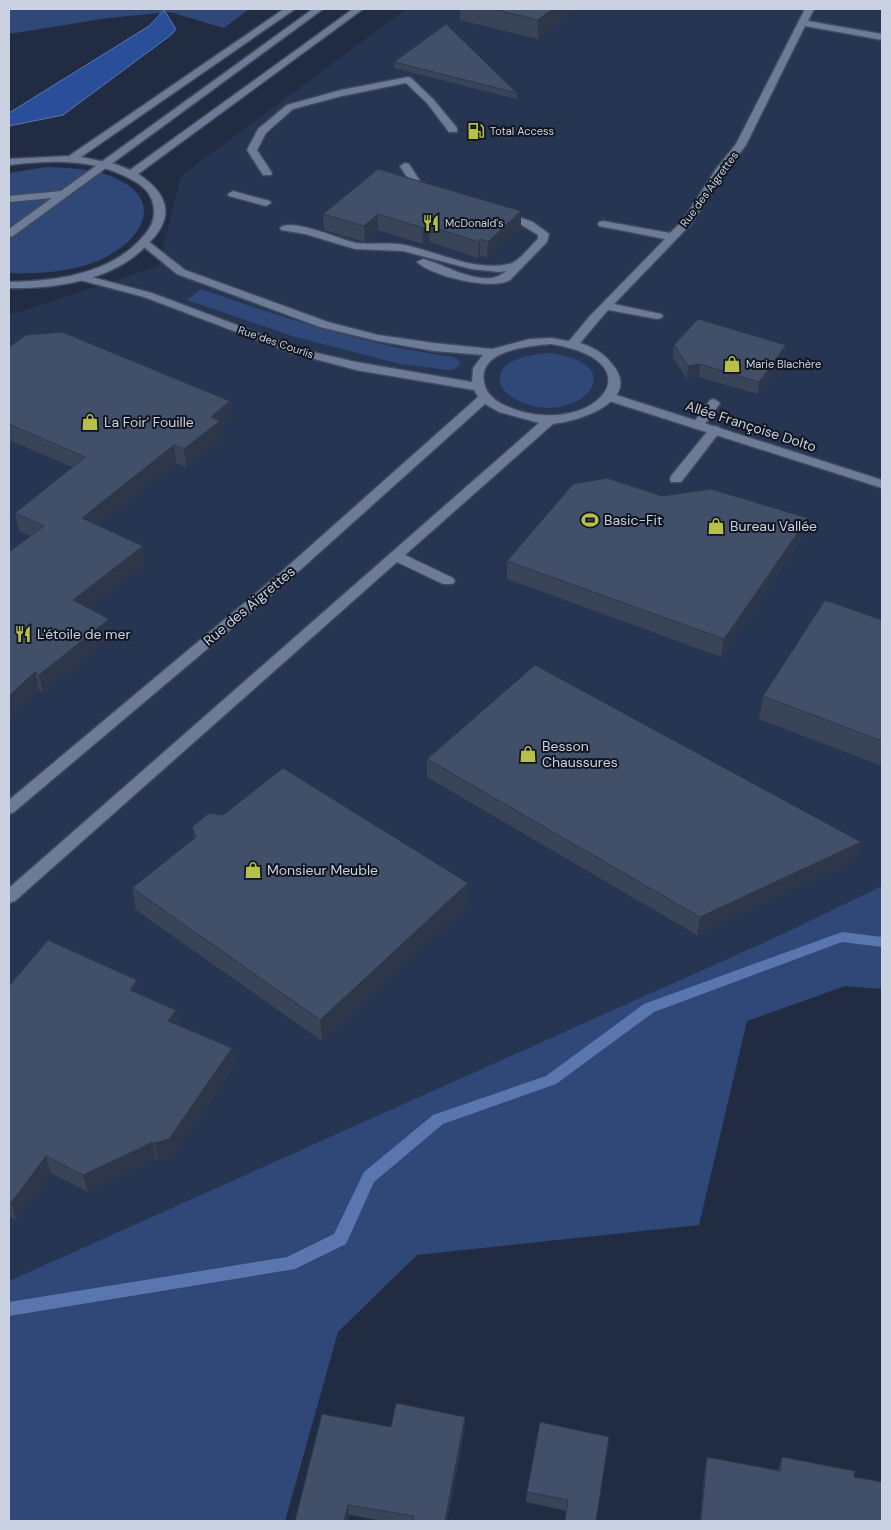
<svg xmlns="http://www.w3.org/2000/svg" width="891" height="1530" font-family="'DM Sans',sans-serif">
<style>
.built{fill:#263552}
.green{fill:#304878}
.water{fill:#2a4e99;stroke:#5a76af}
.lines{fill:none;stroke-linecap:round;stroke-linejoin:round}
.stream{fill:#5a76af;fill-rule:evenodd}
.lane-casing{stroke:#40495d;stroke-width:3}
.street-casing{stroke:#40495d;stroke-width:3}
.secondary-casing{stroke:#40495d;stroke-width:3}
.lane{fill:#6d7b96;fill-rule:evenodd}
.street{fill:#6d7b96;fill-rule:evenodd}
.secondary{fill:#6d7b96;fill-rule:evenodd}
.wall{fill:#394459}
.shaded-wall{fill:#2e3749}
.building{fill:#424f68;stroke:#2e3749}
.labels{text-anchor:middle;stroke-width:4;stroke-linejoin:round;paint-order:stroke}
.far-poi-label{font-size:11px;fill:#cad2e1;stroke:#10151f;text-anchor:start}
.far-street-label{font-size:11px;fill:#cad2e1;stroke:#10151f}
.poi-label{font-size:14px;fill:#cad2e1;stroke:#10151f;text-anchor:start}
.street-label{font-size:14px;fill:#cad2e1;stroke:#10151f}
</style>
<rect width="100%" height="100%" fill="#212c43"/>
<path class="built" d="M 406,9 L 882,9 L 882,886 L 776,937 L 9,1281 L 9,315 L 159,266 L 181,176 Z"/>
<path class="green" d="M 9,9 L 249,9 L 224,28 L 170,12 L 108,18 L 9,34 Z
M 46,167 C 67,168 90,168 110,176 C 163,196 148,235 106,257 C 77,272 41,274 9,273 L 9,173 Z
M 201,289 C 284,318 367,346 454,357 L 461,363 L 455,369 L 449,370 L 400,364 L 292,336 L 187,300 Z
M 551,353 C 639,366 573,430 518,400 C 510,397 502,391 500,382 C 496,358 535,354 551,353 Z
M 882,886 L 882,989 L 845,986 L 747,1021 L 699,1225 L 417,1255 L 338,1332 L 285,1521 L 9,1521 L 9,1281 L 776,937 Z"/>
<path class="water" d="M 164,10 L 176,29 L 171,35 L 63,115 L 9,126 L 9,113 L 149,26 Z"/>
<g class="lines">
<path class="stream" d="M 842,932 L 882,937 L 882,947 L 842,942 L 654,1012 L 556,1084 L 443,1124 L 374,1182 L 346,1244 L 295,1269 L 9,1316 L 9,1302 L 287,1257 L 334,1234 L 364,1172 L 433,1115 L 546,1076 L 644,1004 Z"/>
<g class="lane-casing">
<path id="lane" d="M 313,9 L 323,9 L 13,236 L 9,237 L 9,229 L 52,198 L 9,202 L 9,196 L 61,191 Z
M 805,9 L 814,9 L 808,21 L 882,34 L 882,40 L 805,26 L 746,145 L 724,173 L 691,224 L 614,304 L 661,314 L 663,316 L 661,318 L 657,319 L 608,310 L 580,343 C 593,347 604,353 612,364 C 643,400 581,421 553,424 L 405,555 L 453,578 L 455,581 L 453,584 L 443,584 L 397,562 L 15,901 L 9,903 L 9,888 L 539,423 L 499,412 L 485,404 L 289,580 L 14,812 L 9,814 L 9,800 L 279,574 L 478,397 L 474,390 L 356,370 L 292,353 L 144,297 L 76,279 L 74,277 L 76,275 L 80,274 L 152,293 L 300,349 L 356,362 L 472,382 L 473,368 L 483,355 L 434,351 L 378,341 L 320,327 L 177,274 L 139,243 L 144,240 L 148,241 L 185,270 L 328,322 L 378,335 L 434,343 L 492,349 L 530,339 L 551,338 L 569,341 L 590,316 L 665,239 L 599,226 L 598,224 L 599,222 L 603,221 L 670,233 L 683,220 L 716,169 L 736,144 ZM 551,344 C 666,363 586,445 502,404 C 493,399 486,393 484,382 C 478,350 529,346 551,344 Z
M 408,77 L 411,78 L 433,99 L 457,128 L 457,132 L 449,132 L 427,103 L 406,83 L 342,96 L 293,109 L 266,133 L 257,150 L 272,173 L 271,175 L 263,175 L 247,150 L 258,129 L 287,105 L 341,90 Z
M 405,163 L 409,164 L 420,181 L 434,191 L 433,193 C 417,196 407,177 400,166 Z
M 233,191 L 270,201 L 271,203 L 266,206 L 229,196 L 228,194 Z
M 501,211 L 533,222 L 549,234 L 547,242 L 510,280 C 493,291 431,276 417,262 L 423,259 C 445,264 486,291 506,271 L 499,272 L 471,269 L 403,251 L 355,249 L 305,234 L 281,230 L 280,228 C 291,217 341,240 356,243 C 372,245 389,242 405,245 C 438,252 476,272 509,264 C 519,262 530,246 538,239 L 538,235 L 520,224 L 497,216 L 496,214 L 497,212 Z
M 714,399 L 720,403 L 718,406 L 702,428 L 694,428 L 692,425 L 694,422 L 710,400 Z
M 715,426 L 719,427 L 721,430 L 719,433 L 681,482 L 671,482 L 670,479 L 671,476 L 711,427 Z"/>
</g>
<g class="street-casing">
<path id="street" d="M 610,393 L 882,480 L 882,488 L 606,400 L 604,397 Z"/>
</g>
<g class="secondary-casing">
<path id="secondary" d="M 284,9 L 295,9 L 81,157 L 115,164 L 130,170 L 353,9 L 363,9 L 138,174 C 152,183 168,197 165,216 C 163,228 155,237 147,245 C 113,281 55,289 9,288 L 9,282 C 54,281 106,275 139,241 C 147,233 155,223 154,211 C 154,198 146,187 134,181 C 96,158 52,160 9,165 L 9,159 L 69,156 Z"/>
</g>
<use href="#lane" class="lane"/>
<use href="#street" class="street"/>
<use href="#secondary" class="secondary"/>
</g>
<path class="wall" d="M 460,9 L 574,9 L 538,39 L 460,20 Z
M 394,62 L 517,93 L 517,99 L 394,68 Z
M 521,211 L 521,227 L 487,258 L 480,255 L 478,258 L 430,242 L 423,244 L 378,230 L 365,242 L 324,230 L 323,214 Z
M 674,345 L 784,358 L 757,394 L 699,377 L 687,379 L 673,358 Z
M 9,347 L 230,401 L 231,418 L 221,427 L 222,439 L 186,467 L 176,463 L 98,525 L 145,564 L 89,608 L 109,619 L 112,636 L 43,693 L 39,690 L 9,718 L 30,536 L 19,531 L 15,513 L 72,467 L 9,440 Z
M 662,496 L 804,536 L 721,657 L 507,579 L 507,561 Z
M 882,620 L 882,766 L 759,719 L 763,696 Z
M 427,759 L 861,842 L 856,860 L 697,935 L 427,777 Z
M 223,815 L 468,905 L 322,1041 L 136,910 L 132,888 L 194,838 L 192,827 Z
M 137,980 L 139,995 L 176,1010 L 179,1025 L 232,1048 L 235,1066 L 172,1156 L 158,1160 L 156,1159 L 88,1192 L 51,1173 L 16,1220 L 9,1216 L 9,986 Z
M 465,1417 L 465,1428 L 447,1521 L 384,1521 L 349,1515 L 295,1521 L 391,1427 Z
M 609,1437 L 567,1511 L 526,1502 L 527,1492 Z
M 707,1457 L 778,1470 L 782,1457 L 854,1477 L 882,1521 L 700,1521 L 705,1467 Z"/>
<path class="shaded-wall" d="M 552,9 L 574,9 L 538,39 L 538,20 Z
M 521,211 L 521,227 L 487,258 L 488,242 Z
M 378,214 L 378,230 L 365,242 L 364,226 Z
M 429,226 L 430,242 L 423,244 L 423,228 Z
M 480,239 L 480,255 L 478,258 L 479,242 Z
M 786,345 L 784,358 L 757,394 L 759,382 Z
M 700,364 L 699,377 L 687,379 L 688,366 Z
M 230,401 L 231,418 L 221,427 L 222,439 L 186,467 L 184,449 L 211,417 Z
M 174,445 L 176,463 L 85,536 L 82,518 Z
M 808,518 L 804,536 L 721,657 L 724,639 Z
M 143,546 L 145,564 L 77,618 L 73,600 Z
M 109,619 L 112,636 L 43,693 L 39,675 Z
M 35,672 L 39,690 L 9,718 L 9,696 Z
M 861,842 L 856,860 L 697,935 L 700,917 Z
M 468,883 L 468,905 L 322,1041 L 320,1020 Z
M 137,980 L 140,998 L 130,990 Z
M 176,1010 L 179,1028 L 168,1021 Z
M 232,1048 L 235,1066 L 172,1156 L 158,1160 L 154,1143 Z
M 153,1142 L 156,1159 L 88,1192 L 83,1175 Z
M 46,1156 L 51,1173 L 16,1220 L 11,1203 Z
M 465,1417 L 465,1428 L 447,1521 L 445,1521 Z
M 348,1505 L 349,1515 L 348,1521 L 344,1521 Z"/>
<path class="building" d="M 493,9 L 552,9 L 538,20 Z
M 446,24 L 517,93 L 394,62 Z
M 378,169 L 521,211 L 488,242 L 480,239 L 479,242 L 429,226 L 423,228 L 378,214 L 364,226 L 323,214 Z
M 698,319 L 786,345 L 759,382 L 700,364 L 688,366 L 674,345 Z
M 62,332 L 230,401 L 211,417 L 220,421 L 184,449 L 174,445 L 82,518 L 143,546 L 73,600 L 109,619 L 39,675 L 35,672 L 9,696 L 9,552 L 44,526 L 15,513 L 85,457 L 9,424 L 9,347 L 26,335 Z
M 607,478 L 662,496 L 711,489 L 808,518 L 724,639 L 507,561 L 573,484 Z
M 825,600 L 882,620 L 882,741 L 763,696 Z
M 535,665 L 861,842 L 700,917 L 427,759 Z
M 283,768 L 468,883 L 320,1020 L 132,888 L 196,837 L 192,827 L 209,813 L 223,815 Z
M 48,940 L 137,980 L 130,990 L 176,1010 L 168,1021 L 232,1048 L 169,1139 L 154,1143 L 153,1142 L 83,1175 L 46,1156 L 11,1203 L 9,1202 L 9,986 Z
M 396,1403 L 465,1417 L 445,1521 L 413,1521 L 414,1516 L 348,1505 L 344,1521 L 295,1521 L 322,1414 L 391,1427 Z
M 540,1422 L 609,1437 L 596,1521 L 565,1521 L 568,1500 L 527,1492 Z
M 707,1457 L 780,1471 L 782,1457 L 855,1471 L 854,1477 L 882,1482 L 882,1521 L 701,1521 Z"/>
<defs>
<g id="fuel-bare" transform="scale(1.35)"><path d="M-5.5-6h7V0h2V4h1.3V-2.5L3-4.5l.8-.8L6-3V5H2.5V1h-1V6h-7ZM-4.2-4.7v3.2H.2V-4.7Z" fill="#b8c147" stroke="#10151f" stroke-width="2.5" paint-order="stroke"/></g>
<g id="restaurant-bare" transform="scale(1.35)"><path d="M-5-6h1v4h1v-4h1v4h1v-4h1v5L-1.5 .5V6h-2V.5L-5-1ZM5-6V6H3V1.5H1.5Q1.5-4 5-6Z" fill="#b8c147" stroke="#10151f" stroke-width="2.5" paint-order="stroke"/></g>
<g id="shop-bare" transform="scale(1.35)"><path d="M-5-2.5h2.3a2.7 3.5 0 0 1 5.4 0H5L5.5 6h-11ZM-1.5-2.5h3a1.5 2.3 0 0 0-3 0Z" fill="#b8c147" stroke="#10151f" stroke-width="2.5" paint-order="stroke"/></g>
<g id="stadium-bare" transform="scale(1.35)"><path d="M0-5a6.5 5 0 1 0 0 10a6.5 5 0 1 0 0-10ZM-3.5-1.8h7v3.6h-7Z" fill="#b8c147" stroke="#10151f" stroke-width="2.5" paint-order="stroke"/></g>
</defs>
<g fill-rule="evenodd">
<use href="#fuel-bare" x="476" y="131"/>
<use href="#restaurant-bare" x="431" y="223"/>
<use href="#shop-bare" x="732" y="364"/>
<use href="#shop-bare" x="90" y="422"/>
<use href="#stadium-bare" x="590" y="520"/>
<use href="#shop-bare" x="716" y="526"/>
<use href="#restaurant-bare" x="23" y="634"/>
<use href="#shop-bare" x="528" y="754"/>
<use href="#shop-bare" x="253" y="870"/>
</g>
<g class="labels">
<g class="far-poi-label">
<text x="490" y="135">Total Access</text>
<text x="445" y="227">McDonald's</text>
<text x="746" y="368">Marie Blachère</text>
</g>
<g class="far-street-label">
<text transform="translate(709 189) rotate(-54)" y="4">Rue des Aigrettes</text>
<text transform="translate(276 342) rotate(19)" y="4">Rue des Courlis</text>
</g>
<g class="poi-label">
<text x="104" y="427">La Foir' Fouille</text>
<text x="604" y="525">Basic-Fit</text>
<text x="730" y="531">Bureau Vallée</text>
<text x="37" y="639">L'étoile de mer</text>
<text x="542" y="751">Besson<tspan x="542" dy="16">Chaussures</tspan></text>
<text x="267" y="875">Monsieur Meuble</text>
</g>
<g class="street-label">
<text transform="translate(751 426) rotate(18)" y="5">Allée Françoise Dolto</text>
<text transform="translate(249 606) rotate(-40)" y="5">Rue des Aigrettes</text>
</g>
</g>
<rect width="891" height="1530" fill="none" stroke="#cad2e1" stroke-width="20"/>
</svg>
